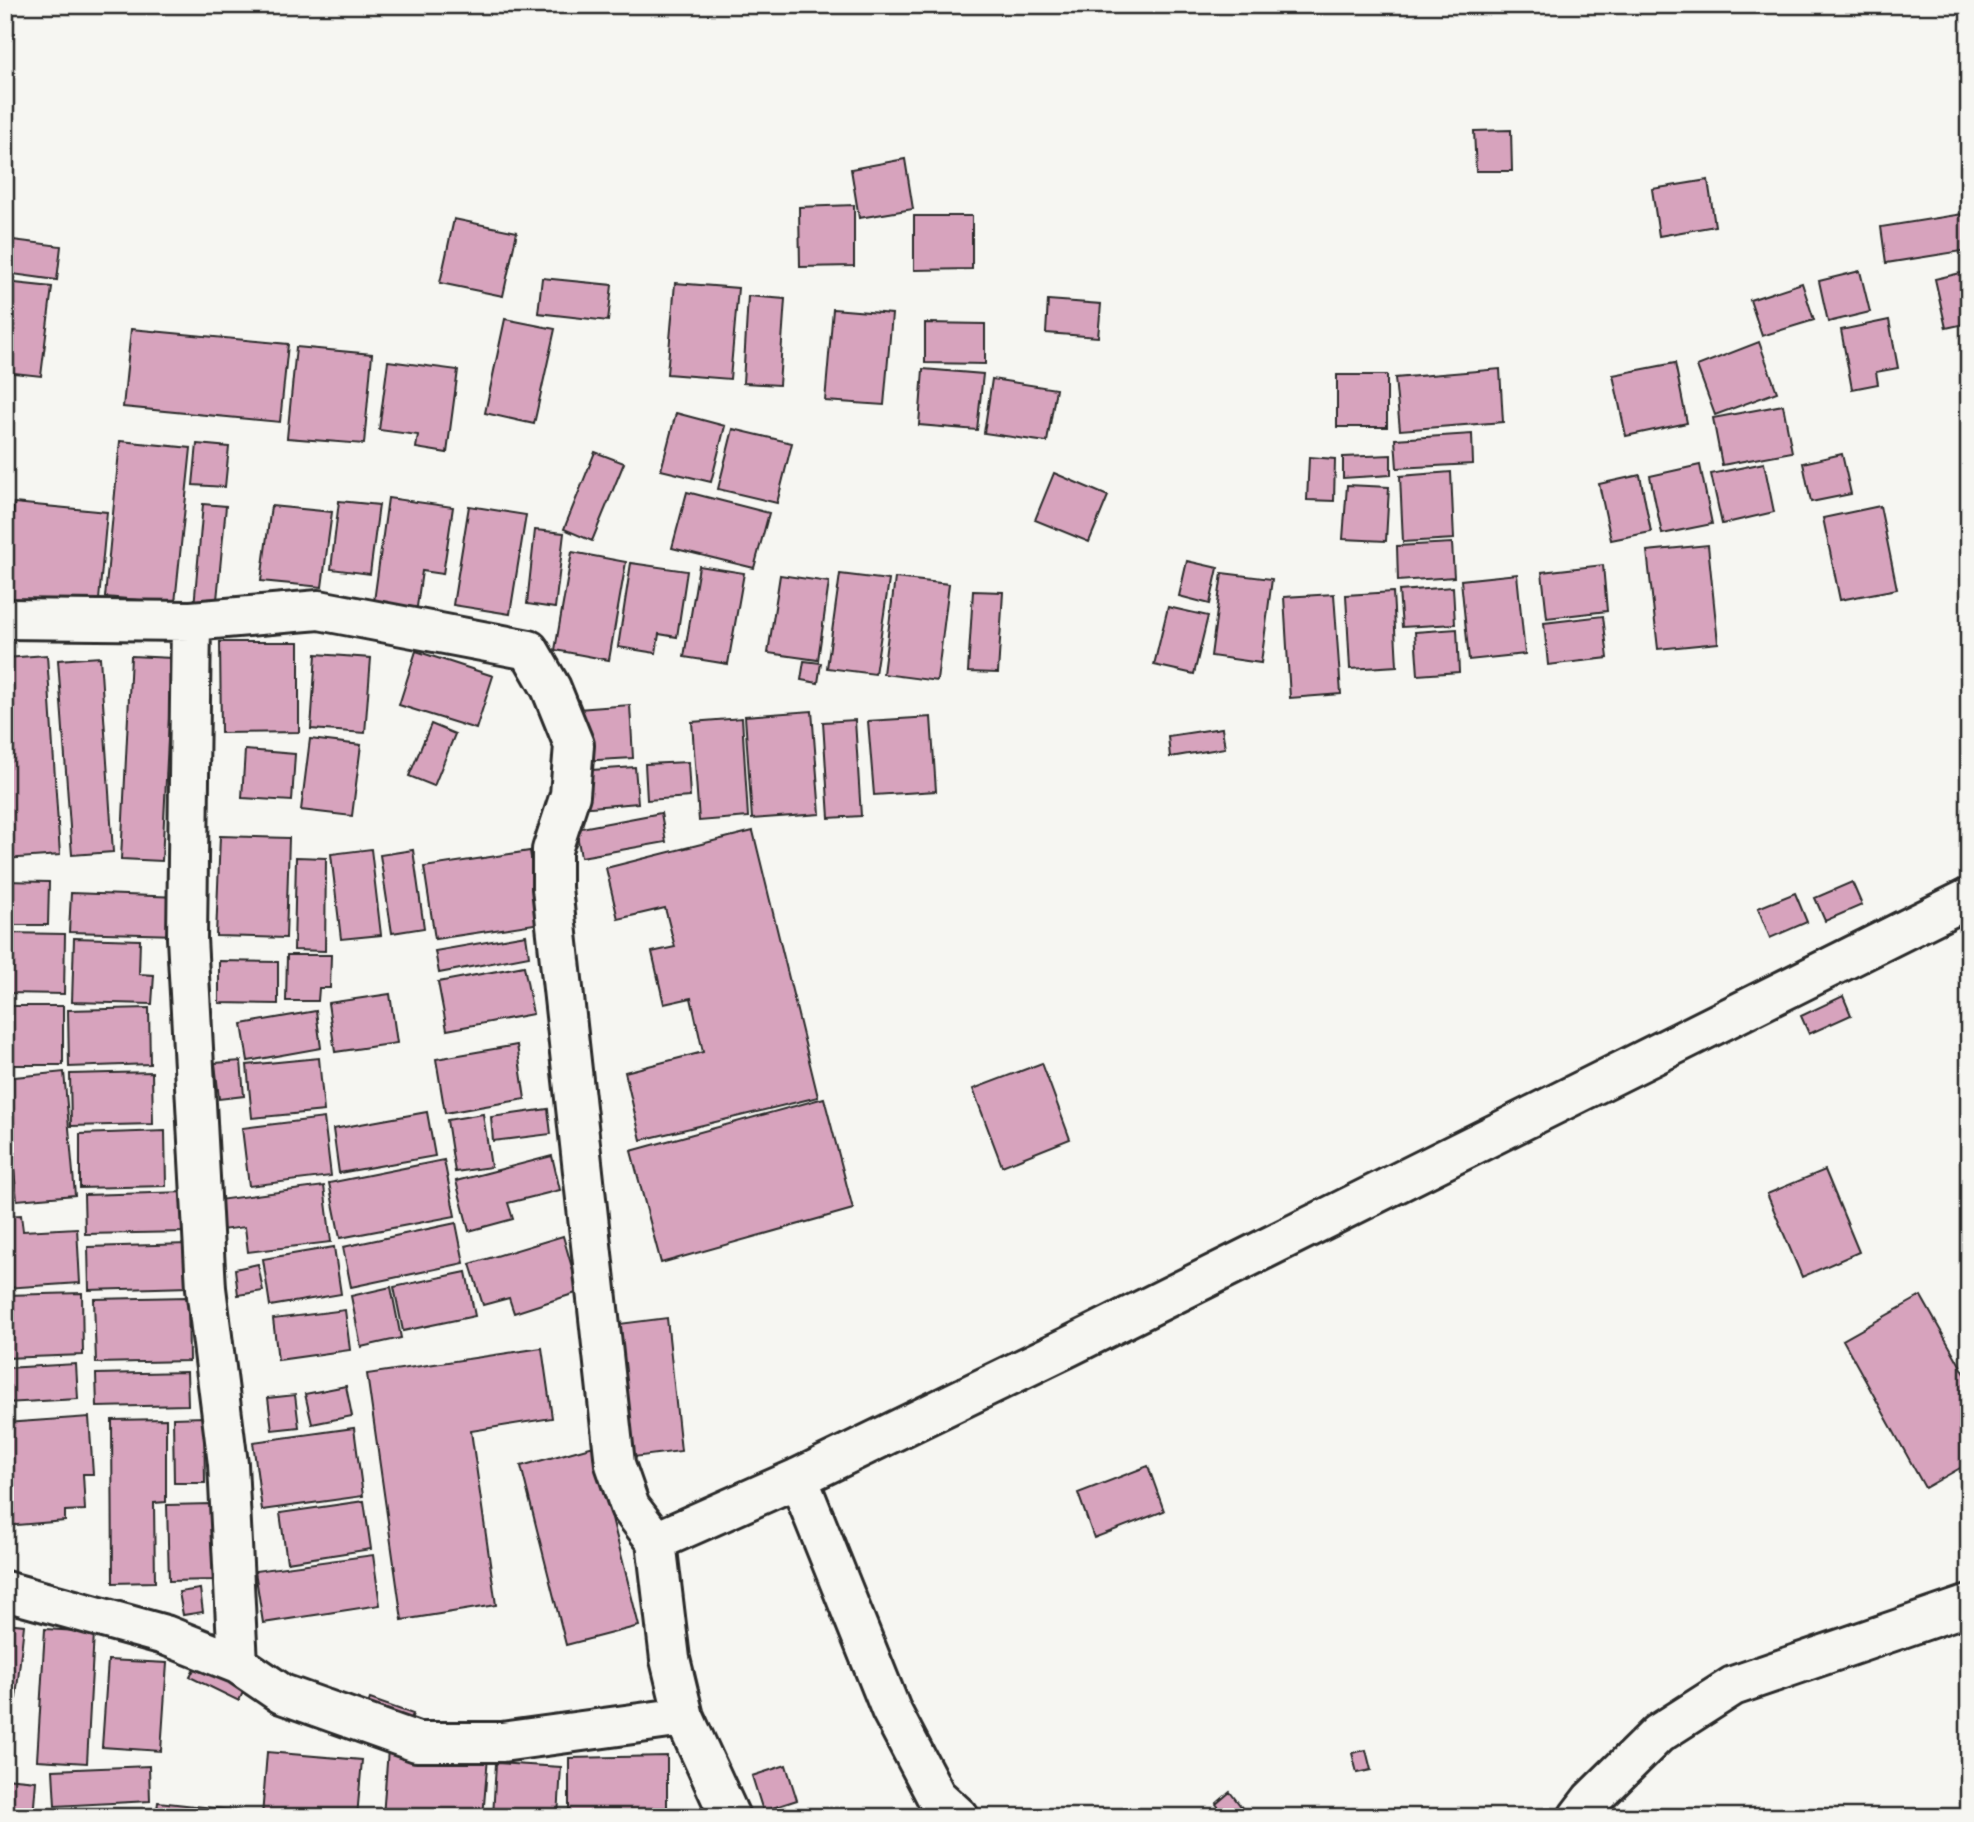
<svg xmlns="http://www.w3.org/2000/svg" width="1974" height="1822" font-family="Delius,sans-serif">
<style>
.building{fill:#d7a3bd;stroke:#2b2b2b;stroke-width:2}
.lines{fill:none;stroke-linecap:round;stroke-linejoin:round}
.minor-casing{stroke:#2b2b2b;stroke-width:44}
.minor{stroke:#f6f6f2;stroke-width:38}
</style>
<rect width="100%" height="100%" fill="#f6f6f2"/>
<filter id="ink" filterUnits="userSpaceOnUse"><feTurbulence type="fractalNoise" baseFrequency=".0143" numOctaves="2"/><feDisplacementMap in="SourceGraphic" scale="14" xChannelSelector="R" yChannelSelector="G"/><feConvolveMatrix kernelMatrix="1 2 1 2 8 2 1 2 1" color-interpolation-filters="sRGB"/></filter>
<g filter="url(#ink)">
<path class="building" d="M 1511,130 L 1512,171 L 1476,171 L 1474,131 Z
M 905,159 L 913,209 L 859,218 L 851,169 Z
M 1708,180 L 1715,226 L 1659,236 L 1652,189 Z
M 854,205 L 854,266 L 800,267 L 799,207 Z
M 1969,213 L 1969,250 L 1886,263 L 1881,227 Z
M 914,216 L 972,216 L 972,269 L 914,270 Z
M 454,219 L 517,232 L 503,296 L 440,283 Z
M 5,239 L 61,246 L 57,280 L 5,273 Z
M 1860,271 L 1870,312 L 1828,322 L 1819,281 Z
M 1969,271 L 1969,323 L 1946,328 L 1935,279 Z
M 542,278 L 612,285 L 608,321 L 538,313 Z
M 5,282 L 52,287 L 41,376 L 5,372 Z
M 675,283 L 738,288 L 730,379 L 667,374 Z
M 1802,283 L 1814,320 L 1762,336 L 1750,300 Z
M 748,296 L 785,299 L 779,385 L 743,383 Z
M 1048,300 L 1101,304 L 1098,337 L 1046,333 Z
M 833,309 L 892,314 L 884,405 L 825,401 Z
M 505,319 L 555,329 L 534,424 L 485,413 Z
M 1889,320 L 1898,368 L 1876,372 L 1878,384 L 1852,389 L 1841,330 Z
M 925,323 L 985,324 L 985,364 L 925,363 Z
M 131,329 L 288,344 L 280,422 L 123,407 Z
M 1759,342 L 1777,392 L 1715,415 L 1697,366 Z
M 296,347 L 372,354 L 364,444 L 287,438 Z
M 388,361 L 458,370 L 447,453 L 416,448 L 418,435 L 379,430 Z
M 1675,363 L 1687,423 L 1626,436 L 1613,375 Z
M 923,369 L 983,374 L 977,430 L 919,425 Z
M 1500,369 L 1503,422 L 1400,430 L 1395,378 Z
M 1337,375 L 1387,375 L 1387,427 L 1337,427 Z
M 992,379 L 1056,389 L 1047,442 L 984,433 Z
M 1783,405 L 1792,452 L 1722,465 L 1713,418 Z
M 676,413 L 725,426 L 711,482 L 661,470 Z
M 733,429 L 792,443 L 777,503 L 718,489 Z
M 1472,434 L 1473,464 L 1397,468 L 1395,439 Z
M 120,441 L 191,448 L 175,603 L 105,597 Z
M 197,444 L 229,447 L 225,487 L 193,485 Z
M 595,452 L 624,463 L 592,541 L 564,529 Z
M 1842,454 L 1851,494 L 1811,502 L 1803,463 Z
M 1391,455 L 1391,475 L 1343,478 L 1343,457 Z
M 1309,457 L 1335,459 L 1334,501 L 1307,500 Z
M 1764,463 L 1774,512 L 1722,524 L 1711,474 Z
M 1700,465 L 1712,524 L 1662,534 L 1650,476 Z
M 1451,472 L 1454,539 L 1403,542 L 1400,476 Z
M 1054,473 L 1108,496 L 1089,542 L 1035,520 Z
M 1640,475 L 1651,532 L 1611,540 L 1599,484 Z
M 1347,485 L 1389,487 L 1386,541 L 1343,539 Z
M 687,492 L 769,513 L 754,568 L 672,548 Z
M 388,498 L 453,507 L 443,574 L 422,571 L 415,621 L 372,616 Z
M 339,501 L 379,505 L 370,574 L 331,569 Z
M 14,503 L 107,512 L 98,611 L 5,603 Z
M 203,504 L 226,506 L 216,610 L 194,607 Z
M 271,506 L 332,512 L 322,587 L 261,581 Z
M 469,506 L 526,515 L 510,614 L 453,605 Z
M 1880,506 L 1897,589 L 1840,600 L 1823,518 Z
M 535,530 L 564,533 L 555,608 L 527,604 Z
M 1452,543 L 1454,577 L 1398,581 L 1397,546 Z
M 1708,545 L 1718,643 L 1658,649 L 1647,551 Z
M 572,552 L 626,562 L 609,660 L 555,650 Z
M 1187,561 L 1218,568 L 1210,604 L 1179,596 Z
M 631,563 L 687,571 L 677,637 L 659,634 L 656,653 L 618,647 Z
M 1603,565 L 1607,611 L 1547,618 L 1542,572 Z
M 699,566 L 744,573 L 728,664 L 684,657 Z
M 1222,573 L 1272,579 L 1261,663 L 1211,656 Z
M 840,574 L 889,580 L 875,674 L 827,668 Z
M 1517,574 L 1525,654 L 1469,660 L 1461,580 Z
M 780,575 L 829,582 L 818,660 L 768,653 Z
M 895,578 L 949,584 L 937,681 L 883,674 Z
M 1453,587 L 1455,624 L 1402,627 L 1399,591 Z
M 973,591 L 1003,592 L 998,673 L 968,672 Z
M 1393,592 L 1397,666 L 1350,669 L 1346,595 Z
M 1334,594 L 1341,694 L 1290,698 L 1284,597 Z
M 1168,607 L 1208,616 L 1194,674 L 1154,665 Z
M 1603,616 L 1608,658 L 1548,665 L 1544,623 Z
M 1457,629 L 1459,672 L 1418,675 L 1415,632 Z
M 220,642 L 299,642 L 299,732 L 221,733 Z
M 416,651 L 493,676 L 476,729 L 399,705 Z
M 316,654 L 371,658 L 365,733 L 311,729 Z
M 47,655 L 60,855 L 5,859 L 5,658 Z
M 131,656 L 172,658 L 162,861 L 121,859 Z
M 100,657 L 113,852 L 72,855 L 58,660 Z
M 804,661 L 821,663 L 818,683 L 801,680 Z
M 630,705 L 633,758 L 580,761 L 578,709 Z
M 812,711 L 820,814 L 752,819 L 745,716 Z
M 931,717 L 936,791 L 874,795 L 868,721 Z
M 742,718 L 748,817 L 699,821 L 692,722 Z
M 855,720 L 861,816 L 829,818 L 823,722 Z
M 431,724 L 455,734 L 434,786 L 409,776 Z
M 1222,728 L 1225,748 L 1170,757 L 1168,736 Z
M 310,739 L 361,745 L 352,816 L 301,810 Z
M 245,750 L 295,754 L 292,801 L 242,798 Z
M 688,762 L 690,797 L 647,800 L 645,764 Z
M 635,767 L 638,803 L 579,808 L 577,771 Z
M 661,813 L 666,842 L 581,857 L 576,829 Z
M 753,831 L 818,1097 L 641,1140 L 625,1072 L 703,1052 L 691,998 L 664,1004 L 652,952 L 675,947 L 665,908 L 618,919 L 606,868 Z
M 220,836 L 289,838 L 286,938 L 216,936 Z
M 371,849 L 381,935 L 341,939 L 331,854 Z
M 413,850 L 424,928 L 392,933 L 380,855 Z
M 530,851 L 541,923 L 435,939 L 424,867 Z
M 296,857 L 326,858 L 325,951 L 294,950 Z
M 5,881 L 49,882 L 48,925 L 5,925 Z
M 1852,882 L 1862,905 L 1825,921 L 1815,898 Z
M 71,893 L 180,897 L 178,935 L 69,932 Z
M 1795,893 L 1807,922 L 1770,938 L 1758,908 Z
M 5,933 L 65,934 L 64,994 L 5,993 Z
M 526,935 L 529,956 L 439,973 L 435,951 Z
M 74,938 L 140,940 L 139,974 L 154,975 L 152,1004 L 72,1002 Z
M 287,955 L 331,955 L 330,988 L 319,988 L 318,1001 L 286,1001 Z
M 219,961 L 278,962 L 278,1004 L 219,1003 Z
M 524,966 L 533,1014 L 447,1030 L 438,982 Z
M 390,994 L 397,1043 L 335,1052 L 328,1003 Z
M 1843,996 L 1851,1015 L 1809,1034 L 1801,1016 Z
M 5,1006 L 63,1006 L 63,1065 L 5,1065 Z
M 149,1008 L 150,1064 L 69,1067 L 68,1010 Z
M 316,1011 L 321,1048 L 248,1061 L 242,1024 Z
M 517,1045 L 525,1099 L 445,1113 L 436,1059 Z
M 319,1058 L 324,1111 L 252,1118 L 247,1065 Z
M 241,1061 L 244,1096 L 219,1099 L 215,1063 Z
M 1042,1063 L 1070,1139 L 1002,1166 L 973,1089 Z
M 64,1072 L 75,1195 L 17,1200 L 5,1078 Z
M 152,1072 L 153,1124 L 71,1126 L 70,1074 Z
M 824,1098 L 853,1209 L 661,1263 L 631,1151 Z
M 548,1109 L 551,1134 L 493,1141 L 491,1117 Z
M 427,1112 L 435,1156 L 339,1173 L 333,1129 Z
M 483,1114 L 491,1167 L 455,1172 L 447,1120 Z
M 324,1118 L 331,1176 L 249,1186 L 242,1128 Z
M 165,1131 L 166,1186 L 80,1188 L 80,1134 Z
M 552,1156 L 560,1190 L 508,1203 L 513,1219 L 469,1231 L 456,1181 Z
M 444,1160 L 455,1216 L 340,1238 L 329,1183 Z
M 1825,1170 L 1859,1252 L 1802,1277 L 1767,1194 Z
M 324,1186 L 331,1242 L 248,1252 L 245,1227 L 221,1230 L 218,1200 Z
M 187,1192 L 187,1232 L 85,1234 L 84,1195 Z
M 21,1215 L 23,1231 L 77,1228 L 80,1283 L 5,1288 L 5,1216 Z
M 456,1223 L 464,1263 L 351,1287 L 343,1247 Z
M 563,1236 L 579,1292 L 514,1313 L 509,1298 L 483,1305 L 470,1264 Z
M 188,1244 L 189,1287 L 89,1290 L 88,1247 Z
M 334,1247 L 341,1294 L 270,1306 L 263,1259 Z
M 258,1264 L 263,1291 L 238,1295 L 235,1269 Z
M 466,1272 L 475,1316 L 403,1331 L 394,1287 Z
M 391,1287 L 401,1338 L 361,1347 L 351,1296 Z
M 82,1293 L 83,1355 L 5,1358 L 5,1295 Z
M 1921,1296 L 1969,1381 L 1969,1463 L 1925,1488 L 1843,1340 Z
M 188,1297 L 189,1361 L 96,1363 L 94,1299 Z
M 345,1310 L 350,1350 L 278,1360 L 273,1319 Z
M 667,1318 L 681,1451 L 634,1457 L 619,1324 Z
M 542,1348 L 552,1418 L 471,1431 L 496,1605 L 402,1620 L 367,1374 Z
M 76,1364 L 78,1399 L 5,1403 L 5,1368 Z
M 187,1372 L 188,1405 L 97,1407 L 96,1374 Z
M 346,1386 L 352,1416 L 312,1424 L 305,1394 Z
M 295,1395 L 299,1427 L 272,1430 L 268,1398 Z
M 89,1417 L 93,1474 L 83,1474 L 85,1510 L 65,1511 L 65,1521 L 5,1526 L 5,1423 Z
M 204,1417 L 205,1483 L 174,1483 L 173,1418 Z
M 166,1419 L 166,1502 L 154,1503 L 155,1582 L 113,1583 L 112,1420 Z
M 354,1428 L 363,1496 L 262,1510 L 253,1442 Z
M 594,1446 L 639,1626 L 566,1645 L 521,1466 Z
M 1148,1466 L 1164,1511 L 1094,1538 L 1078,1493 Z
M 364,1501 L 371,1549 L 287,1562 L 280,1513 Z
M 211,1504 L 213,1580 L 169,1581 L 167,1505 Z
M 373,1555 L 380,1605 L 263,1623 L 255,1571 Z
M 200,1589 L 203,1612 L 183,1615 L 179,1592 Z
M 5,1623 L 24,1625 L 16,1698 L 5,1696 Z
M 45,1629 L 94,1632 L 87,1763 L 37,1760 Z
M 200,1658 L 248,1681 L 239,1701 L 190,1677 Z
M 108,1660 L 167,1663 L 161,1751 L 102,1747 Z
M 370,1699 L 413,1714 L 406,1731 L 364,1715 Z
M 388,1749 L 488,1757 L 483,1817 L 383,1817 Z
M 1366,1750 L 1371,1770 L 1357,1773 L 1352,1753 Z
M 267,1752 L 362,1760 L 357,1817 L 262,1817 Z
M 667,1756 L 667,1812 L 569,1813 L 569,1758 Z
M 496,1763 L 561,1767 L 558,1817 L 493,1817 Z
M 786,1765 L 797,1800 L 763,1811 L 752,1776 Z
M 149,1766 L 150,1801 L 55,1806 L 53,1770 Z
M 1969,1767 L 1969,1794 L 1959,1772 Z
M 5,1778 L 36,1781 L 33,1817 L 5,1817 Z
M 1230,1792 L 1249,1817 L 1226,1817 L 1216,1804 Z
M 158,1802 L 240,1811 L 239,1817 L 156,1817 Z
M 839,1810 L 842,1817 L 827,1817 Z"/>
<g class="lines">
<g class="minor-casing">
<path id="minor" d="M 5,619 L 191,621 L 319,610 L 529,650 L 551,688 L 574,745 L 570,795 L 552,850 L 552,888 L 615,1464 L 630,1507 L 656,1541 L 670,1659 L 684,1717 L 730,1817
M 191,621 L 187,938 L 206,1288 L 228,1464 L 238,1664
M 798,1478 L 891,1710 L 936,1796 L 959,1817
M 656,1541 L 798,1478 L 1068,1347 L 1969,898
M 5,1591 L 165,1635 L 238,1664 L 282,1694 L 417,1742 L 502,1742 L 684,1717
M 1578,1817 L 1591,1800 L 1658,1734 L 1733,1686 L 1969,1605"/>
</g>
<use href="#minor" class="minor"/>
</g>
</g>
<rect width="1974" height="1822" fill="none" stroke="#f6f6f2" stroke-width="28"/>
<rect x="14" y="14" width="1946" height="1794" fill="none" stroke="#2b2b2b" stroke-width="2.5" filter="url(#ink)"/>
</svg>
